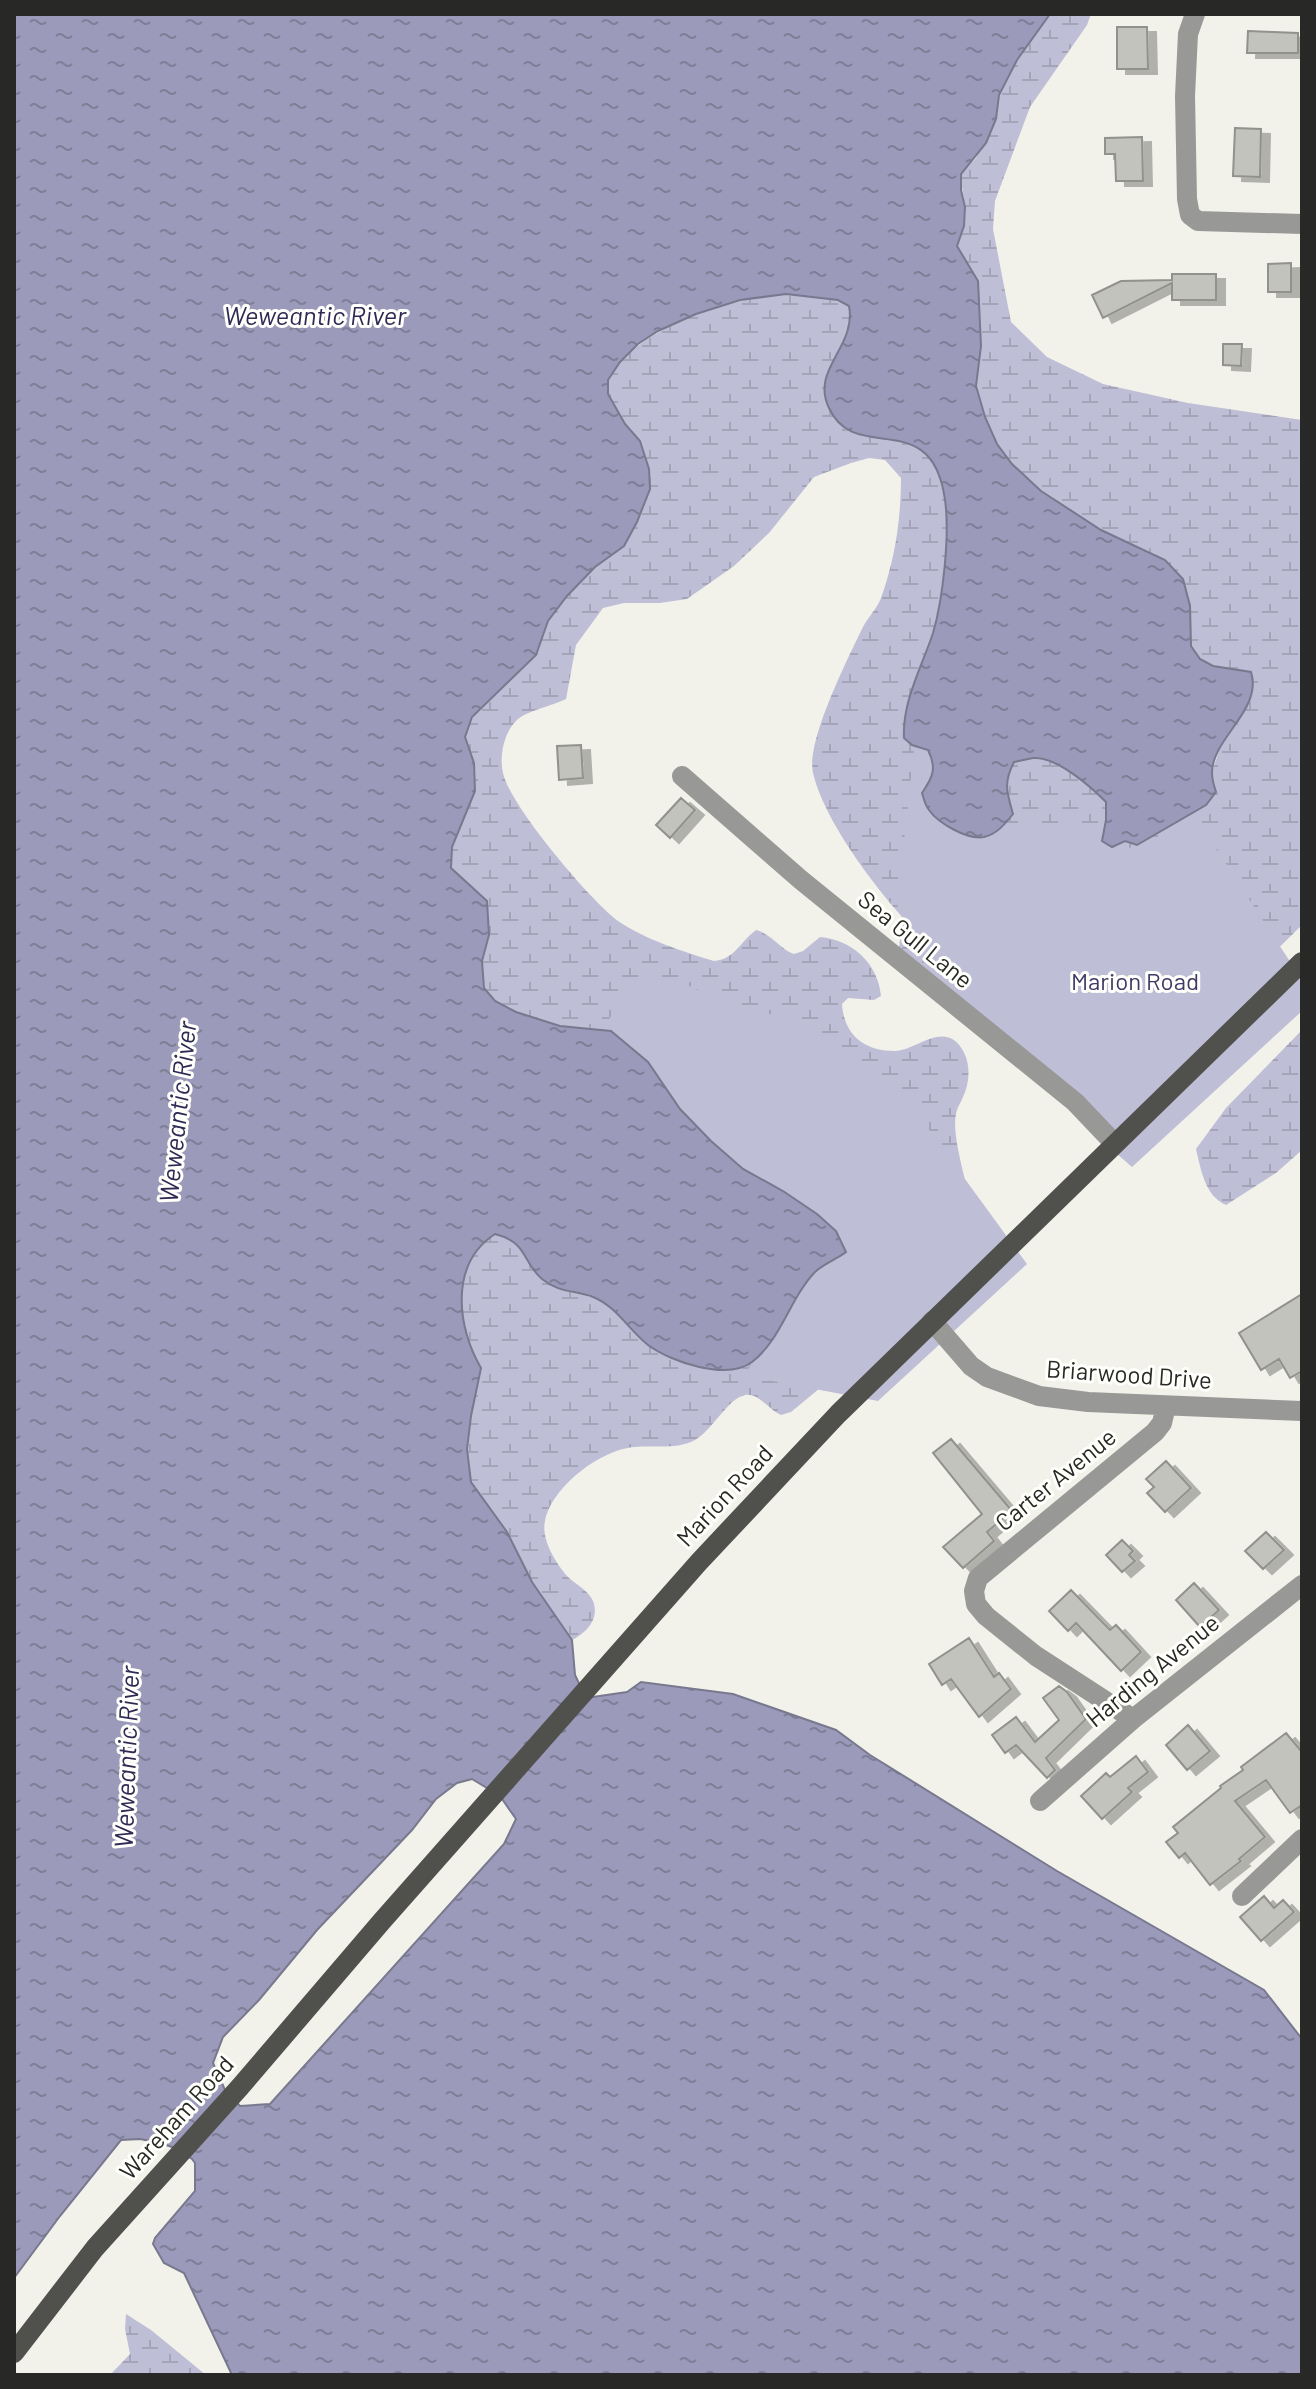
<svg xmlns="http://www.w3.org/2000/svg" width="1316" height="2389" font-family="Barlow,sans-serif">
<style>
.wetland{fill:url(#wetland-marsh)}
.green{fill:#bfbed7}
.water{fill:url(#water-ripples);stroke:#78788e;stroke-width:2;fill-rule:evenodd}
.building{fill:#c3c3bd;stroke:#92928c;stroke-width:2;filter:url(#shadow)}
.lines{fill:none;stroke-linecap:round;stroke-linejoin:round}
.street{stroke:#989896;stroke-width:20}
.primary{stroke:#50514c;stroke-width:20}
.labels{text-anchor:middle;stroke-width:6;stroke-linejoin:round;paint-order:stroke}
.street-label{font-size:24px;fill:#282926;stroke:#fffffc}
.park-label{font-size:24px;fill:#3f3a67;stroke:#fffffc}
.water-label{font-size:26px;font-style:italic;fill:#2f2a55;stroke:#fffffc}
</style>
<defs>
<pattern id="wetland-marsh" width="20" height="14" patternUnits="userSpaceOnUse" patternTransform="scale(2)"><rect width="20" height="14" fill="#bfbed7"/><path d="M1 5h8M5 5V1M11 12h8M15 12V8" fill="none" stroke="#a4a3b8"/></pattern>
<pattern id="water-ripples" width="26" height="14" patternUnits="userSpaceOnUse" patternTransform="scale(2)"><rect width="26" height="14" fill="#9b9aba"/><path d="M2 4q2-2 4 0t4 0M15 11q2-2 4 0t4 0" fill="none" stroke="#7e7e97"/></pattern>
<filter id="shadow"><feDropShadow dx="9" dy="5" stdDeviation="0" flood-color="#0004"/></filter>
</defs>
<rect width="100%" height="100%" fill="#f2f2eb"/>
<path class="wetland" d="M 1050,14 L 1091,14 L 1087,25 L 1030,107 L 995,201 L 993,229 L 1011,322 L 1047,357 L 1103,384 L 1188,403 L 1302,420 L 1302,925 L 1245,981 L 937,987 L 897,962 L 903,918 C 872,883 824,820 813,773 C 806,742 847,660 862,629 C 867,618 877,609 881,598 C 895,559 901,519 901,478 L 885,460 L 869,458 L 851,463 L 814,477 L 769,533 L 734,566 L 687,599 L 660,603 L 624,603 L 603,608 L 576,645 L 566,699 C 552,706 525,711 516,721 C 504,733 499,756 503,773 C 510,806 590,900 618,921 C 644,939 684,952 714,961 C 734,960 741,941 756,930 C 772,934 780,949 794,954 L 803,951 L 820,937 C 852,940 878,963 881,996 L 874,1000 L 848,998 L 842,1004 C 844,1034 863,1051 895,1051 C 916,1051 944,1020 962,1049 C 971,1063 970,1082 963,1097 C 961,1102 957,1108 956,1114 C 951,1137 969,1192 975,1217 L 831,1379 L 791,1412 L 781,1415 C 769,1410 759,1393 745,1395 C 728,1398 712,1431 695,1440 C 676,1450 657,1445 635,1447 C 602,1449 552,1486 545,1521 C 541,1539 555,1562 567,1576 C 575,1584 589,1591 593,1601 C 600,1619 586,1633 572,1640 L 532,1582 L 507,1532 L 471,1482 L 467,1449 L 471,1416 L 481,1368 C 457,1327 448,1264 495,1234 C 530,1243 523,1265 544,1280 C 562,1293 571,1291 591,1297 C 614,1304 633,1328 649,1345 L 611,1031 L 560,1026 L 516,1012 L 495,1001 L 484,988 L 482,961 L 489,935 L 487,901 L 451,868 L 452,847 L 475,791 L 474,763 L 465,737 L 472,717 L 536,655 L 548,621 L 567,596 L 595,567 L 624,546 L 640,441 C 627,427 606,404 608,383 C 608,374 618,364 624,358 C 667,314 792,273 849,306 L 852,320 L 845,341 L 852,432 C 872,439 899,435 917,447 C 962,474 945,584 934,628 C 931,638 926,647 924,657 C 921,667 924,678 925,688 C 926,709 927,729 928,750 L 1013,814 C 1007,793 1003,783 1014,762 C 1020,761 1027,759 1033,758 C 1057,757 1090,786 1106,802 L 1106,820 L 1102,840 L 1112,847 L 1125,841 L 1138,844 L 1206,805 L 1215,792 L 1212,771 L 1220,749 L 1249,702 L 1251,673 L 1213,666 L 1200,660 L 1191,646 L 1190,628 L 1165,560 L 1101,530 L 1041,491 L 1012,464 L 997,444 L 985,417 L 976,386 L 981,346 L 978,281 L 956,246 C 961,233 967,221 965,207 C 964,196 961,186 961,174 L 976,158 L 996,119 L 999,95 L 1017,59 Z
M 1302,1030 L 1302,1150 L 1276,1173 L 1226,1205 C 1205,1196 1201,1170 1196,1149 L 1226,1108 Z
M 126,2314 L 151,2330 L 206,2375 L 110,2375 L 130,2354 L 125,2329 Z"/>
<path class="green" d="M 922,678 L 983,831 L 1052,825 L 1072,827 L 1094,845 L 1133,848 L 1159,841 L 1183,826 L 1198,821 L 1302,980 L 1302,1011 L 1132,1167 L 1085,1126 L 1043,1081 L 979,1022 L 929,970 L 909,936 L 897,904 Z
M 642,977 L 666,977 L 679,981 L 727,1004 L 749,1006 L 790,1022 L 830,1043 L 911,1105 L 1027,1264 L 878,1401 L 741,1375 L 749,1368 L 790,1287 L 589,1049 L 623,998 Z"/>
<path class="water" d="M 14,14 L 1050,14 L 1017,60 L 999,95 L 996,119 L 986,143 L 961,174 L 961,190 L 965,207 L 964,226 L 957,246 L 978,281 L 981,346 L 976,386 L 985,417 L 997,444 L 1012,464 L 1041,491 L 1101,530 L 1165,560 L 1183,579 L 1190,606 L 1191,646 L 1200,659 L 1213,666 L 1251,672 C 1263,710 1212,738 1212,773 C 1212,779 1214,786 1216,792 L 1206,805 L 1137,845 L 1125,841 L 1112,847 L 1102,841 L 1106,820 L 1106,802 C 1090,786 1057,757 1034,758 C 1027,759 1020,761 1014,762 C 1003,783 1007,793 1013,814 C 1005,824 997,834 984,837 C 967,840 938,823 929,810 C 925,805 924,799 922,793 C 933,777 937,768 928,750 L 912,745 L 904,738 C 902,702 922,666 933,633 C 943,599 950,535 945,500 C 932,404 855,466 829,408 C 810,369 857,347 849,306 L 838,300 L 786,294 L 740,300 L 696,314 L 658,331 L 638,344 L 620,362 L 608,380 L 608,394 L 625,424 L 640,441 L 649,469 L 650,489 L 637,522 L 624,546 L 595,567 L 567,596 L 548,621 L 536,655 L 472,717 L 465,737 L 474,763 L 475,791 L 452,847 L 451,868 L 487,901 L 489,935 L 482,961 L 484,988 L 495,1001 L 516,1012 L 560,1026 L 611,1031 L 648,1062 L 680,1109 L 711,1141 L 743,1169 L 783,1191 L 817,1214 L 836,1231 L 846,1252 C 837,1259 823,1264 815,1272 C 790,1298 781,1340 752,1362 C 727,1381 671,1362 648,1345 C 629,1330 616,1306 593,1297 C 574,1290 559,1293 542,1279 C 521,1261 529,1243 495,1234 C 449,1264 457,1327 481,1368 L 471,1416 L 467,1449 L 471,1482 L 507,1532 L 532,1582 L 572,1640 L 575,1675 L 586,1698 L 627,1692 L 641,1682 L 733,1694 L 836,1730 L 870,1755 L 1057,1871 L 1264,1990 L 1302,2039 L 1302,2375 L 232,2375 L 184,2273 L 164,2263 L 153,2244 L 155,2238 L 195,2191 L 195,2163 L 192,2159 L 175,2148 L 160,2143 L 140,2139 L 121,2140 L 60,2216 L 14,2278 ZM 472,1779 L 500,1796 L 516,1819 L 504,1844 L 270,2104 L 240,2106 L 225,2090 L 213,2063 L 223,2037 L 259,2000 L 317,1930 L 412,1830 L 436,1799 L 457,1783 Z"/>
<path class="building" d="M 1117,27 L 1147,27 L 1148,69 L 1117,69 Z
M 1248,31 L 1298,33 L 1298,53 L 1247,53 Z
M 1235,128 L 1261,129 L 1260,177 L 1233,176 Z
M 1142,137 L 1143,181 L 1116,181 L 1115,154 L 1105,154 L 1105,138 Z
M 1291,263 L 1291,292 L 1268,292 L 1268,264 Z
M 1172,274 L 1216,274 L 1216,300 L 1172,300 L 1172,283 L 1103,318 L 1092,295 L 1121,281 L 1172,280 Z
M 1223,344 L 1242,344 L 1241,366 L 1223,365 Z
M 581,745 L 583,778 L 559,780 L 557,746 Z
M 681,798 L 695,810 L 670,838 L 656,825 Z
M 1302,1294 L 1302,1371 L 1290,1378 L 1279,1359 L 1261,1370 L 1239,1333 Z
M 951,1439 L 1012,1511 L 987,1532 L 994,1541 L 963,1568 L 943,1547 L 982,1514 L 933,1453 Z
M 1166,1461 L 1191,1488 L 1165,1512 L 1147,1493 L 1154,1487 L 1146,1479 Z
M 1266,1532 L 1284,1550 L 1263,1569 L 1245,1551 Z
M 1122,1540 L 1133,1551 L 1129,1555 L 1135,1561 L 1122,1572 L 1106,1555 Z
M 1194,1583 L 1219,1610 L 1200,1627 L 1176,1600 Z
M 1071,1590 L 1110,1630 L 1116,1625 L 1141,1652 L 1121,1671 L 1076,1623 L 1068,1631 L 1049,1611 Z
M 969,1638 L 994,1677 L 999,1673 L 1011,1689 L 979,1717 L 951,1679 L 942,1685 L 929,1664 Z
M 1059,1686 L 1067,1692 L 1086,1719 L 1046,1758 L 1055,1770 L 1047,1778 L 1016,1745 L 1005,1753 L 992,1735 L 1016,1717 L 1035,1742 L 1059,1720 L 1043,1698 Z
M 1188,1725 L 1210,1751 L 1187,1770 L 1166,1745 Z
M 1286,1733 L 1302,1752 L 1302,1805 L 1290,1813 L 1266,1780 L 1235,1801 L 1265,1837 L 1239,1859 L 1241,1861 L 1210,1885 L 1185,1853 L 1179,1858 L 1166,1842 L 1178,1833 L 1173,1827 L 1221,1788 L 1220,1786 L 1243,1770 L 1241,1767 Z
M 1136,1756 L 1148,1772 L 1128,1788 L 1132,1792 L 1102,1819 L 1081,1796 L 1106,1773 L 1110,1777 Z
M 1264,1896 L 1274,1908 L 1283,1900 L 1294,1912 L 1261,1941 L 1240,1917 Z"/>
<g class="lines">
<path class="street" d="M 1195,14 L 1188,34 L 1185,96 L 1187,199 L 1190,215 L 1198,221 L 1302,224
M 682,776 L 801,880 L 1075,1102 L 1115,1144
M 932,1321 L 971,1366 L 987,1377 L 1039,1396 L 1088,1402 L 1302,1411
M 1133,1719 L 1036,1656 L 986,1616 L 976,1604 L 974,1591 L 978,1578 L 1155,1432 L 1162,1423 L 1166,1406
M 1040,1801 L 1133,1719 L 1302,1585
M 1242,1896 L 1302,1839"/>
<path class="primary" d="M 14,2353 L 95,2248 L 240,2087 L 382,1921 L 699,1562 L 838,1414 L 1302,962"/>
</g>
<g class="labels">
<g class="street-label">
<text transform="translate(915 940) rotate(39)" y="8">Sea Gull Lane</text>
<text transform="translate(1129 1375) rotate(4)" y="8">Briarwood Drive</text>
<text transform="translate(1056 1480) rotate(-39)" y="8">Carter Avenue</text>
<text transform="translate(725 1496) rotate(-47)" y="8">Marion Road</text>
<text transform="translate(1153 1671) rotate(-39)" y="8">Harding Avenue</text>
<text transform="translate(177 2118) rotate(-48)" y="8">Wareham Road</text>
</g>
<g class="park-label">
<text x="1135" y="990">Marion Road</text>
</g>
<g class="water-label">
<text x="315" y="325">Weweantic River</text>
<text transform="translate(178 1112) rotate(-84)" y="9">Weweantic River</text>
<text transform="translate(127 1757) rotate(-88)" y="9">Weweantic River</text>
</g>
</g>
<rect width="1316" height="2389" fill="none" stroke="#282926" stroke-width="32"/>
</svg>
